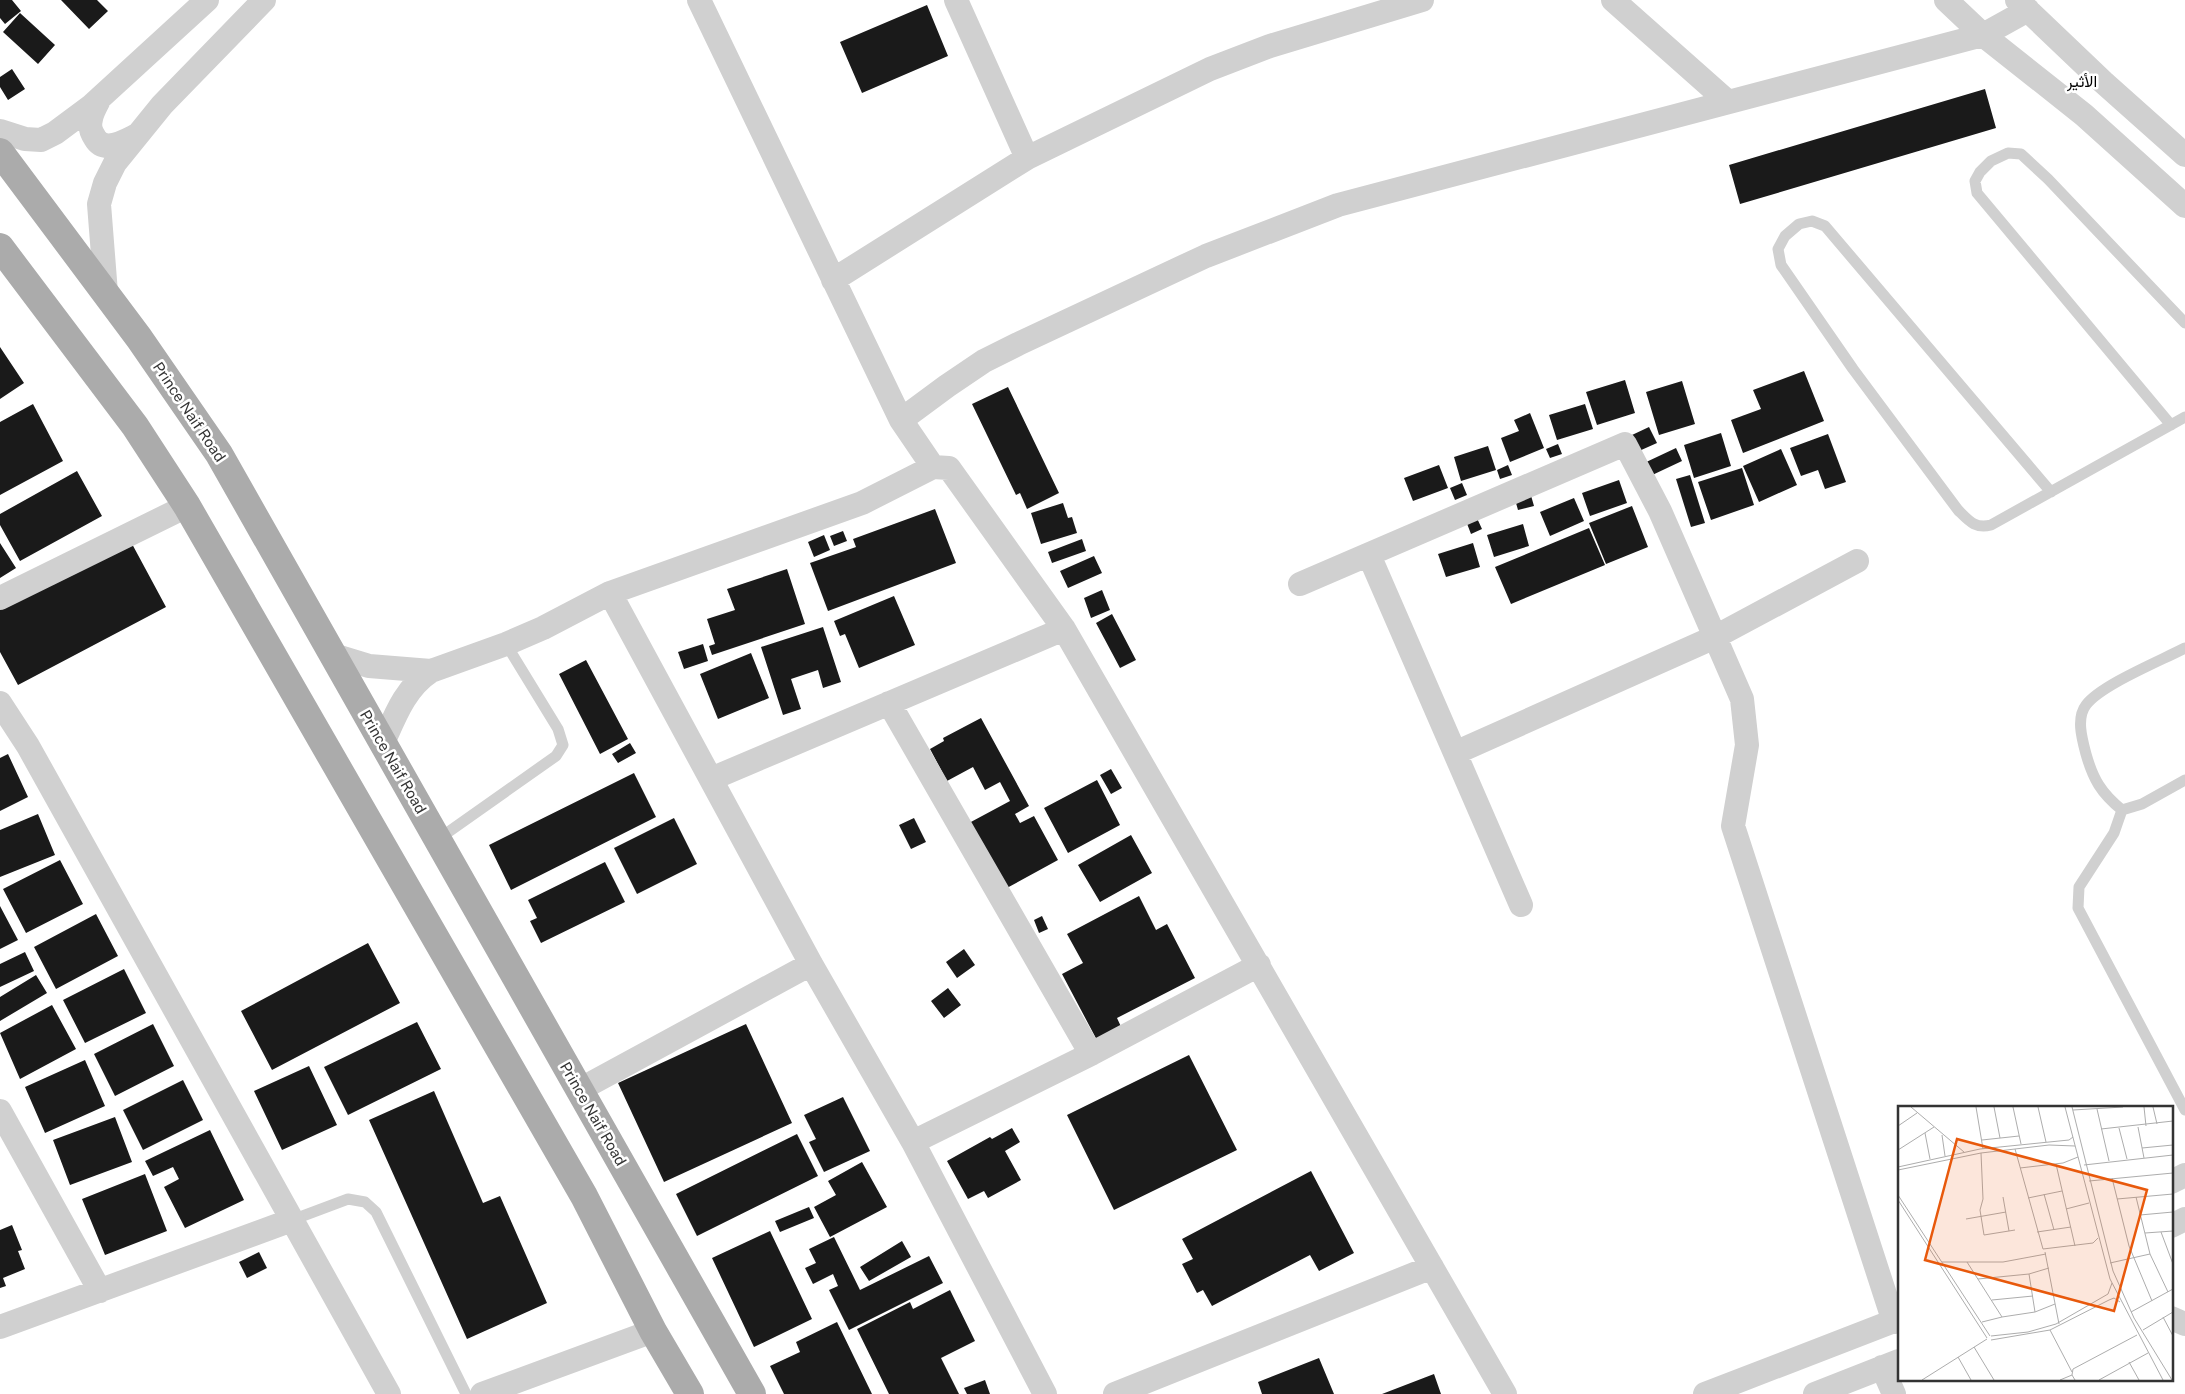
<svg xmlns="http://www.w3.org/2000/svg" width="2185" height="1394" font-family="'Public Sans',Vazirmatn,sans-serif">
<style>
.building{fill:#1a1a1a}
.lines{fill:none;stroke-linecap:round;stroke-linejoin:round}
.service{stroke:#d0d0d0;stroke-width:11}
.minor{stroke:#d0d0d0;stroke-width:24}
.primary{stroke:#ababab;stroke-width:28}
.labels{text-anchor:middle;stroke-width:5;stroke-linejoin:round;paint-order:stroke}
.street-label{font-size:15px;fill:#333;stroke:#fff}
.neighbourhood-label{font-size:16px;fill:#000;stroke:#fff}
.inset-road{fill:none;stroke:#adadad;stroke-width:1}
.view{fill:#e8590c;fill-opacity:0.15;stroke:#e8590c;stroke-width:2.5}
.inset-edge{fill:none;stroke:#333;stroke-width:2.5}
</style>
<rect width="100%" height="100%" fill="#fff"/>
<path class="building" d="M 0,0 L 12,0 L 21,11 L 5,24 L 0,18 Z
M 61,0 L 97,0 L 108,11 L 89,29 Z
M 927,5 L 948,56 L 862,93 L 840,42 Z
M 20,13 L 55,45 L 38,64 L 3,32 Z
M 12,69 L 25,89 L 8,100 L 0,87 L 0,77 Z
M 1985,89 L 1996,128 L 1740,204 L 1729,165 Z
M 0,347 L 24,383 L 0,399 Z
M 1804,371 L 1824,421 L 1743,453 L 1731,420 L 1761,409 L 1753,390 Z
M 1625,380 L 1635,413 L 1597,425 L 1586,392 Z
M 1682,381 L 1695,424 L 1659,435 L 1646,392 Z
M 1008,387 L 1059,493 L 1027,509 L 1020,493 L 1016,495 L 972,404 Z
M 33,404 L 63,461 L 0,495 L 0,422 Z
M 1585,404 L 1593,429 L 1557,440 L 1549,415 Z
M 1530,413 L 1544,448 L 1510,462 L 1501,438 L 1519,431 L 1514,420 Z
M 1649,427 L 1657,443 L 1639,451 L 1632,435 Z
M 1721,433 L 1731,466 L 1694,478 L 1684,445 Z
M 1828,434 L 1846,482 L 1825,489 L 1818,470 L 1801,476 L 1790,448 Z
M 1558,444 L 1562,454 L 1550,458 L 1546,449 Z
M 1488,446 L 1496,470 L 1461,481 L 1454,457 Z
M 1676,448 L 1682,461 L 1648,477 L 1642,464 Z
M 1781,449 L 1797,485 L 1759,502 L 1743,466 Z
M 1439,465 L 1448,488 L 1413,501 L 1404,478 Z
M 1508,465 L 1512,475 L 1500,479 L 1497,470 Z
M 1742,468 L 1754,505 L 1711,520 L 1698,482 Z
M 77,471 L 102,516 L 20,561 L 0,525 L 0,514 Z
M 1690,475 L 1705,523 L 1691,527 L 1676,479 Z
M 1619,480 L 1627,503 L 1590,516 L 1582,493 Z
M 1462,483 L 1467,495 L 1455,500 L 1450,488 Z
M 1530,492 L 1534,506 L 1518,510 L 1514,496 Z
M 1574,498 L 1584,521 L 1550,536 L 1540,512 Z
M 1063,503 L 1068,518 L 1072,517 L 1077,533 L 1041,544 L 1031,513 Z
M 1632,506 L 1648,547 L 1606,564 L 1589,523 Z
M 935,509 L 956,563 L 828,611 L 810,563 L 856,547 L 853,539 Z
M 1476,516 L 1482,529 L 1471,534 L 1466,521 Z
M 1523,524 L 1529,546 L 1494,557 L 1487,535 Z
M 1589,528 L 1605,565 L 1511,604 L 1495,567 Z
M 843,531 L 847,541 L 834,546 L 830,536 Z
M 824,535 L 830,550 L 814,557 L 808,542 Z
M 1082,539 L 1086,551 L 1052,563 L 1048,552 Z
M 131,542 L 166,607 L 18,685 L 0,652 L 0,609 Z
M 0,543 L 16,568 L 0,578 Z
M 1473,543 L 1480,567 L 1446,577 L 1438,554 Z
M 1094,556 L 1102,573 L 1068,588 L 1060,571 Z
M 787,569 L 805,624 L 712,655 L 709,646 L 715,644 L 707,619 L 735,610 L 727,589 Z
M 1102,590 L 1110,610 L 1091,618 L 1084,598 Z
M 894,596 L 915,645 L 859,668 L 845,634 L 840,636 L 834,621 Z
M 1112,614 L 1136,660 L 1120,668 L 1096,623 Z
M 823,627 L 841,682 L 823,688 L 818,670 L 791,679 L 801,709 L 783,715 L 761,647 Z
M 703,644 L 708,661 L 684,669 L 678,652 Z
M 751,653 L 769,698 L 718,719 L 700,674 Z
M 586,660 L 628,739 L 600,754 L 559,674 Z
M 981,718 L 1029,806 L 1015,814 L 1020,823 L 1034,816 L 1058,860 L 1005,889 L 969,823 L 1010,801 L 1000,782 L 985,790 L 973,767 L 947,781 L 930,749 L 944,741 L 943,738 Z
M 630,743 L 636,753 L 618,763 L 612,754 Z
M 8,754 L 28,797 L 0,811 L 0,758 Z
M 1111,769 L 1122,788 L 1111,794 L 1100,775 Z
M 634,773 L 656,817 L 511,890 L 489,845 Z
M 1097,780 L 1120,825 L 1068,853 L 1044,808 Z
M 38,814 L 55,855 L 0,877 L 0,830 Z
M 674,818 L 697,864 L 637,894 L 614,848 Z
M 914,818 L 926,842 L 911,849 L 899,825 Z
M 1131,835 L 1152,873 L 1100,902 L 1078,865 Z
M 60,860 L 83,904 L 26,933 L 3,889 Z
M 605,862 L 625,902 L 541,943 L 530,921 L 537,918 L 528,900 Z
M 1139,896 L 1156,930 L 1167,924 L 1195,978 L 1117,1018 L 1123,1031 L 1099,1044 L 1062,974 L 1083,963 L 1067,934 Z
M 0,906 L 18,940 L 0,949 Z
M 96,914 L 118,956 L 56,989 L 34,947 Z
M 1042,916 L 1048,929 L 1039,933 L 1034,920 Z
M 368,943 L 400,1003 L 272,1070 L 241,1011 Z
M 964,949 L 975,965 L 957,978 L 946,962 Z
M 25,952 L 34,971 L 0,987 L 0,964 Z
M 124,969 L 146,1013 L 85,1043 L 63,1000 Z
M 36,975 L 47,993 L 0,1021 L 0,997 Z
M 948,988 L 961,1005 L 944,1018 L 931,1001 Z
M 52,1005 L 76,1049 L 20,1079 L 0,1033 Z
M 417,1022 L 441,1069 L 348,1115 L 324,1067 Z
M 153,1024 L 174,1066 L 115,1096 L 94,1054 Z
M 746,1024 L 792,1123 L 664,1182 L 618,1083 Z
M 1189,1055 L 1237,1150 L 1114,1210 L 1067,1115 Z
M 85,1060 L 105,1106 L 45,1133 L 25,1087 Z
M 309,1066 L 337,1125 L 282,1150 L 254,1091 Z
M 183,1080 L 203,1120 L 143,1150 L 123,1110 Z
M 434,1091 L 483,1203 L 500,1196 L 547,1303 L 467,1339 L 369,1120 Z
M 843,1097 L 870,1151 L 824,1172 L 809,1142 L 816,1139 L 804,1115 Z
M 115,1117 L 132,1162 L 70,1185 L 53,1140 Z
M 1012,1128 L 1020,1142 L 1005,1151 L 1021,1180 L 988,1198 L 984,1191 L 968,1199 L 947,1161 L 990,1137 L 992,1139 Z
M 210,1130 L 244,1200 L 185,1228 L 164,1187 L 179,1179 L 173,1167 L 153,1176 L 145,1161 Z
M 797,1134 L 818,1176 L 697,1236 L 676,1194 Z
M 862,1162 L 887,1207 L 830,1237 L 814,1207 L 836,1195 L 828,1181 Z
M 1311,1171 L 1354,1253 L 1319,1271 L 1310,1255 L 1212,1306 L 1203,1290 L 1197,1293 L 1182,1264 L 1193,1259 L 1182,1239 Z
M 145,1174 L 167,1231 L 105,1255 L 82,1199 Z
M 809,1207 L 814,1218 L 780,1232 L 775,1221 Z
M 12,1225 L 22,1250 L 18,1251 L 25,1269 L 3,1278 L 6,1286 L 0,1288 L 0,1230 Z
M 770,1231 L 812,1319 L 754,1347 L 712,1258 Z
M 834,1237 L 860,1290 L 929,1256 L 943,1283 L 849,1330 L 829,1290 L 838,1286 L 833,1274 L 813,1284 L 805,1268 L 816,1263 L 809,1249 Z
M 902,1241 L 911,1257 L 869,1281 L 860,1267 Z
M 259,1252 L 267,1268 L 247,1278 L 239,1262 Z
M 950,1290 L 975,1341 L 941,1358 L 959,1394 L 889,1394 L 857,1329 L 910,1302 L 913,1309 Z
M 837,1322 L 872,1394 L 784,1394 L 770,1366 L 800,1352 L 796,1342 Z
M 1319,1358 L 1334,1394 L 1262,1394 L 1258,1382 Z
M 1434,1374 L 1441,1394 L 1382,1394 Z
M 985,1380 L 990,1394 L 967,1394 L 964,1388 Z"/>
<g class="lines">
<path class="service" d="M 2171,425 L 1977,193 L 1975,181 L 1980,172 L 1991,161 L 2008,153 L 2021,154 L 2048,179 L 2185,323
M 2051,492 L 1825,226 L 1812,221 L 1799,224 L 1785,236 L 1778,249 L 1781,265 L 1853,369 L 1958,510 C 1969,521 1975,529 1991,525 L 2185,417
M 2122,810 L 2114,833 L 2079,887 L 2078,908 L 2185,1110
M 2122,810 C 2101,793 2093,779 2086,754 C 2082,739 2076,718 2086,705 C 2101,685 2160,661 2185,648
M 2122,810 L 2142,804 L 2185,780
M 437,840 L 556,756 L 563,745 L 558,729 L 506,644
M 292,1220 L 348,1199 L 365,1202 L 376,1212 L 466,1394"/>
<path class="minor" d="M 699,0 L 901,420 L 933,467
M 956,0 L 1027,158 L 1210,69 L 1270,46 L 1422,0
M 1613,0 L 1728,102
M 1946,0 L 1983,35 L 2084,115 L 2185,206
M 2017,0 L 2103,82 L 2185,155
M 100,98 C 97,104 92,112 91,119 C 89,127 91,132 95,138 C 104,154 125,141 137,135
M 0,131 L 25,139 L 41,140 L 55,133 L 90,107 L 207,0
M 833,280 L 1027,158
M 106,293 L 99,204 L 105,183 L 115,163 L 162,105 L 264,0
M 901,420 L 947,386 L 984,361 L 1018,344 L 1206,256 L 1338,205 L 1983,35 L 2028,10
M 1369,555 L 1521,905
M 1300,584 L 1625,444 L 1660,511 L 1742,699 L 1747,745 L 1733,826 L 1894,1322
M 610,593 L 811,964 L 913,1142 L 1045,1394
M 0,598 L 187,506
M 333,655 L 369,666 L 431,671
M 0,703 L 28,746 L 389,1394
M 889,703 L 1091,1054
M 383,743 C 395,716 405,688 431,671 L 506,644 L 543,628 L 610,593 L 862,503 L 933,467 L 949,468 L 1064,629 L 1505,1394
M 1455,753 L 1715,637 L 1857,561
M 711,779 L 1064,629
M 579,1090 L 811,964
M 0,1111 L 100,1291
M 913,1142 L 1091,1054 L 1259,965
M 2171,1182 L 2185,1175
M 2171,1226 L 2185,1219
M 2171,1318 L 2185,1324
M 0,1327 L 292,1220
M 1882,1367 L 1894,1394
M 482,1394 L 653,1331
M 1115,1394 L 1432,1267
M 1705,1394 L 1899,1319
M 1815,1394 L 1899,1361"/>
<path class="primary" d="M 0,152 L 139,338 L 219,454 L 752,1394
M 0,247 L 135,426 L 187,506 L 584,1196 L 653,1331 L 690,1394"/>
</g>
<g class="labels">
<g class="street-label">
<text transform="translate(189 412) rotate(56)" y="5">Prince Naif Road</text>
<text transform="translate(393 762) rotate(60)" y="5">Prince Naif Road</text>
<text transform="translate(593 1114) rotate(60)" y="5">Prince Naif Road</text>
</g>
<g class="neighbourhood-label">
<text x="2082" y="87">الأثير</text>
</g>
</g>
<g transform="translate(1898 1106)">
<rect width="275" height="275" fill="#fff"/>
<path class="inset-road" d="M 13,1 L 66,46M 78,1 L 85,43M 96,1 L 102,32M 115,1 L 123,38M 140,1 L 148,36M 167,1 L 212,173 L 265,274M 174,1 L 215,165 L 236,212 L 274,274M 246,1 L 248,20M 255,1 L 259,18M 199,3 L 211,55M 175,4 L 225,1M 0,20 L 19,7M 240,21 L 246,52M 221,22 L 229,53M 203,23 L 275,15M 27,27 L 32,53M 44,29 L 47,50M 84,34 L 121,30M 244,42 L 275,39M 117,43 L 145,143 L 195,137 L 200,132M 0,44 L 36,21M 83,47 L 85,93 L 82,104 L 86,129 L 117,124M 158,58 L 177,140M 186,59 L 275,49M 0,61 L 82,43 L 171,34 L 175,31M 122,62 L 165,57 L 180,51M 0,64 L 83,47 L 151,39 L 177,40M 214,72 L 231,140 L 254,195M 191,75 L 275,67M 146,88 L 156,124M 0,89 L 92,230M 105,91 L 111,125M 238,91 L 252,148 L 270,186M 130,92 L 164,85M 219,93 L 275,88M 0,94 L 89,232M 168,103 L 191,97M 242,109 L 275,106M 68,113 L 108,106M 139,126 L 173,121M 263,126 L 275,158M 247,127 L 275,125M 147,146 L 161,218M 44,156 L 105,156 L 148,148M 69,156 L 104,211 L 137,206 L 157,198M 212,157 L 252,148M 131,168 L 151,162M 80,173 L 131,168 L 137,206M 94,194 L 135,190M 233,206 L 275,183M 265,211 L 275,230M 84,216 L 104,211M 152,224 L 174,266M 245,224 L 275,206M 93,230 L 130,226 L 158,218 L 210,188 L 214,177M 93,234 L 152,224 L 211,194 L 216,192 L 222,196M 76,241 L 96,274M 60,251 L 73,274M 231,256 L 241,274M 174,269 L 175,263 L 239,229M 24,274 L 89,233M 162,274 L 174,269 L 177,274M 201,274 L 250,247"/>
<path class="view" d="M 59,33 L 249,84 L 216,205 L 27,154 Z"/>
<rect width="275" height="275" class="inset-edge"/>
</g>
</svg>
